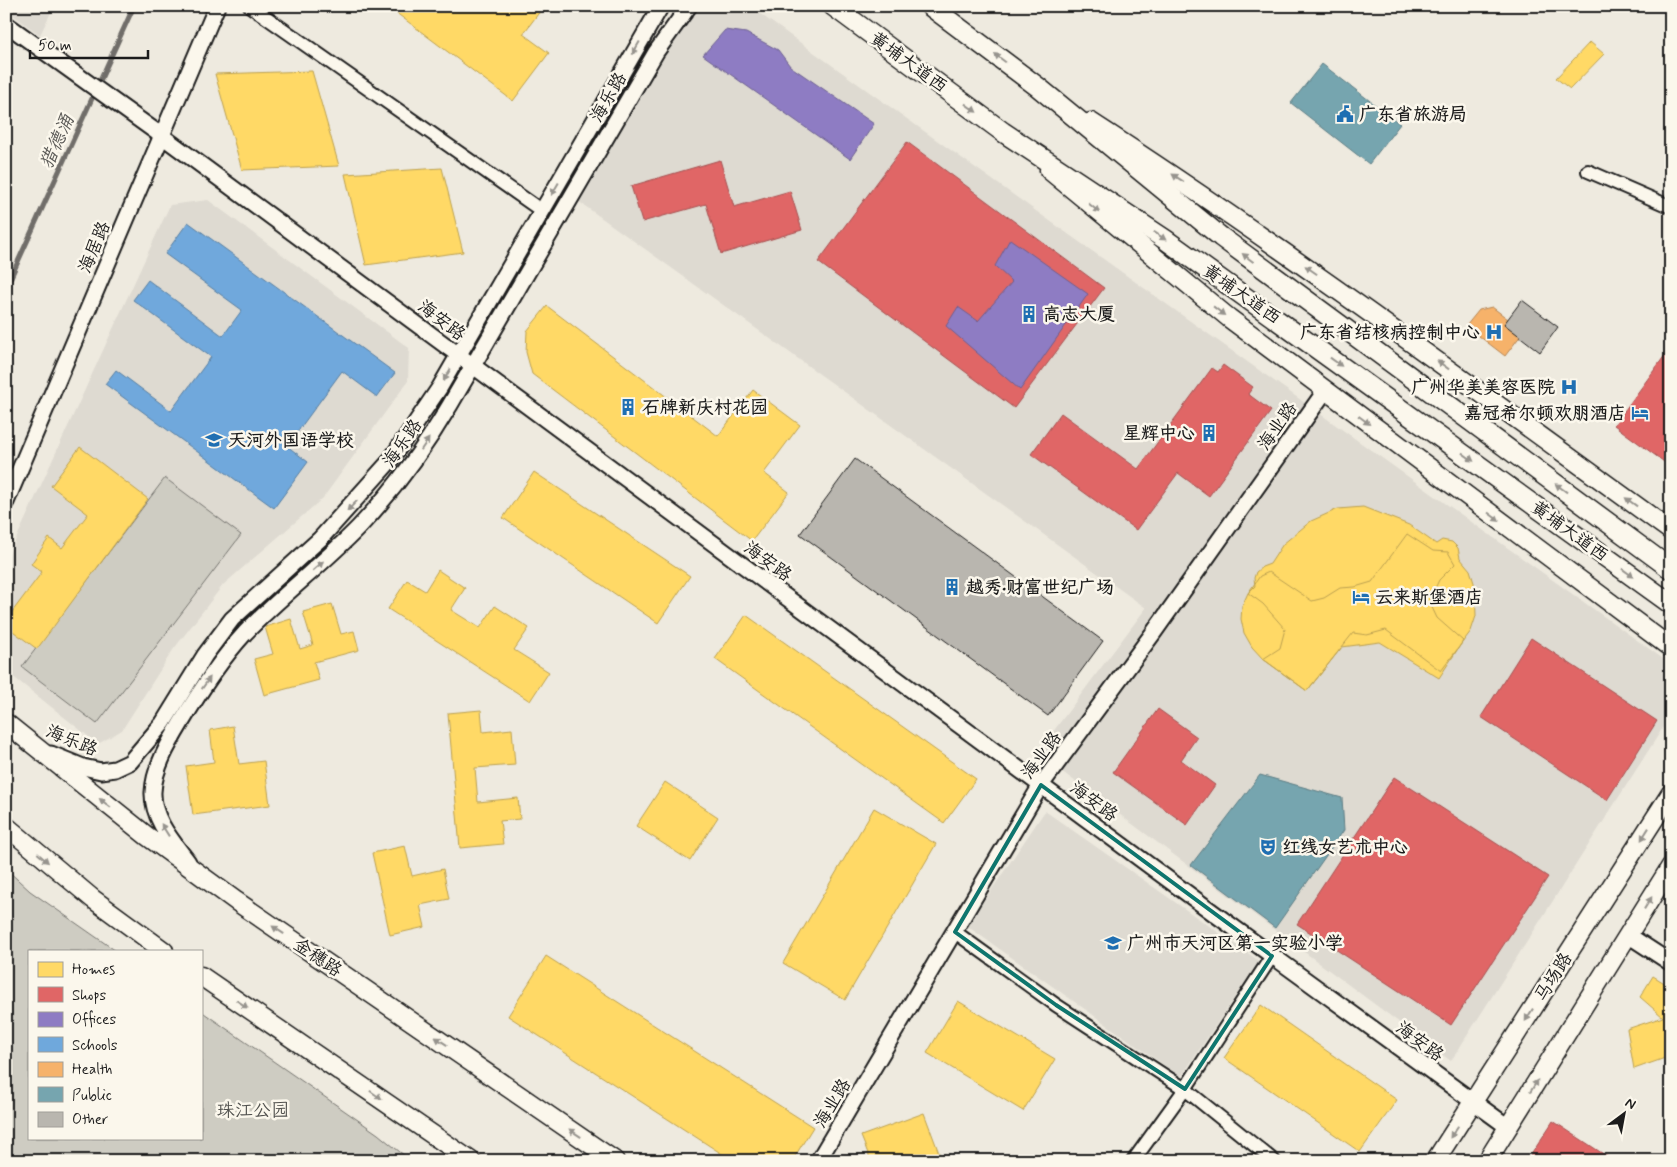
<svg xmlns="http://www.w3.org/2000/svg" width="1677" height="1167" font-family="Mynerve,'LXGW WenKai TC',sans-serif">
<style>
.built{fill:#dedad1}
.green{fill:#ceccc2;stroke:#75746f}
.homes{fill:#ffd966;stroke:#bba050}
.shops{fill:#e06666;stroke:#a55050}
.offices{fill:#8e7cc3;stroke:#6c5f91}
.schools{fill:#6fa8dc;stroke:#567ea2}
.health{fill:#f6b26b;stroke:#b58553}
.public{fill:#76a5af;stroke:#5b7c83}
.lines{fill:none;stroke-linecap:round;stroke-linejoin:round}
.stream{stroke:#6f6d69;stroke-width:5}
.building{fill:#b9b6af;stroke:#1c1c1c}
.minor-casing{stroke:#1c1c1c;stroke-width:16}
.tertiary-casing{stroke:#1c1c1c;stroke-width:19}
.secondary-casing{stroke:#1c1c1c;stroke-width:21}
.primary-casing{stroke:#1c1c1c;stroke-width:22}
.minor{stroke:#fbf7ec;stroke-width:12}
.tertiary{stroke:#fbf7ec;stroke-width:15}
.secondary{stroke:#fbf7ec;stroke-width:18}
.primary{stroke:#fbf7ec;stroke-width:19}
.oneway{fill:#97948e}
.marked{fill:none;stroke:#0f766e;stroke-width:4;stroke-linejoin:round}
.labels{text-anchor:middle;stroke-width:5;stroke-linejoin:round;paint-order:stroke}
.street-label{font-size:18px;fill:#1c1c1c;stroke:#fbf7ec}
.poi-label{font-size:18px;font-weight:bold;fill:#1c1c1c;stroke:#fbf7ec;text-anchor:start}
.park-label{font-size:18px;fill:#51514e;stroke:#fbf7ec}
.water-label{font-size:19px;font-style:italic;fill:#5a5956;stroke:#fbf7ec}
</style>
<rect width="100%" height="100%" fill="#eeeadf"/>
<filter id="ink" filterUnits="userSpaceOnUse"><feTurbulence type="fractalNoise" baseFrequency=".02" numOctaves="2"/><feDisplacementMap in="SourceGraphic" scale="10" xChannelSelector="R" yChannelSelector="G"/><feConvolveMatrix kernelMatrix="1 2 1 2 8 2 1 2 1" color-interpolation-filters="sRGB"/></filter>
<g filter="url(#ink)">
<path class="built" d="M 6,6 L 54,6 L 40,35 L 6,10 Z
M 700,6 L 749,6 L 1669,663 L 1671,715 L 1451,1061 L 1037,753 L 1146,608 L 578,201 L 681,25 Z
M 208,200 L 409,348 L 408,381 L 323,498 L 223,585 L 173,650 L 122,730 L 98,744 L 6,671 L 6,561 L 170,205 Z
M 1045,811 L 1259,961 L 1181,1077 L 967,926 Z"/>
<path class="green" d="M 165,478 L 241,535 L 97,724 L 22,667 Z
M 6,869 L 30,891 L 116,951 L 29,951 L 29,1138 L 201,1138 L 201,1011 L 378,1134 L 411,1161 L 6,1161 Z"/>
<path class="homes" d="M 387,6 L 480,6 L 486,11 L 489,6 L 544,6 L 523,34 L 549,53 L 513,101 Z
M 1590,42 L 1604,54 L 1570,89 L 1556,78 Z
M 312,71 L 339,166 L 242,170 L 215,74 Z
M 442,168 L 463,252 L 366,265 L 345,174 Z
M 547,306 L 718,436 L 753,390 L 800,425 L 764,473 L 789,492 L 752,541 L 532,374 L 526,352 L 527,331 Z
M 80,447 L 148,499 L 37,649 L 6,626 L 6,620 L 42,572 L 31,564 L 49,538 L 62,548 L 88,514 L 51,486 Z
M 534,472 L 690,576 L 658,623 L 503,518 Z
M 1363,507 L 1409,525 L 1436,544 L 1442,540 L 1452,542 L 1458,548 L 1460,558 L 1470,570 L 1475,586 L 1476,616 L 1471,631 L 1441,671 L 1386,630 L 1367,635 L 1353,633 L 1307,691 L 1263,659 L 1252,647 L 1244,633 L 1241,619 L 1242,606 L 1248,593 L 1255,586 L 1254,578 L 1256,572 L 1262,567 L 1270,564 L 1283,544 L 1311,521 L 1338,509 Z
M 1407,534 L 1433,551 L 1448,552 L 1455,564 L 1439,580 L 1429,601 L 1437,618 L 1463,641 L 1439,678 L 1380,642 L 1342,647 L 1307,691 L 1263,659 L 1280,648 L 1285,629 L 1263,604 L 1248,593 L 1260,576 L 1269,572 L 1312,601 L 1324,598 L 1340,588 L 1355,587 L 1372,582 Z
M 438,570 L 465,588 L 451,610 L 480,628 L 495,606 L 529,628 L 514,650 L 549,672 L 530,701 L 388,609 L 407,580 L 425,591 Z
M 332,604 L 341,634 L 354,631 L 359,650 L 314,662 L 319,680 L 264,695 L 254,659 L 273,654 L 265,627 L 291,619 L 300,649 L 313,645 L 303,612 Z
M 746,615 L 976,779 L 944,823 L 715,659 Z
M 481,710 L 483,732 L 512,729 L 515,765 L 475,768 L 478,802 L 518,798 L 520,819 L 500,821 L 503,844 L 460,848 L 448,713 Z
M 233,726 L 239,764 L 264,761 L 270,805 L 193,815 L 186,766 L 214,762 L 210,730 Z
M 665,782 L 718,817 L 690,861 L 636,826 Z
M 874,808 L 936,844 L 845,1000 L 783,963 Z
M 405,846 L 412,876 L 443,869 L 449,899 L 420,905 L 425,927 L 390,935 L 372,853 Z
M 546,956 L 813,1127 L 792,1161 L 733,1161 L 508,1016 Z
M 1653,976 L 1671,987 L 1671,1059 L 1668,1057 L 1634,1069 L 1627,1029 L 1663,1017 L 1640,997 Z
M 958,1001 L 1055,1059 L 1023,1111 L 927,1053 Z
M 1261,1005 L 1397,1100 L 1360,1152 L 1224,1058 Z
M 924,1113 L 942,1161 L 871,1161 L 861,1136 Z"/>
<path class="shops" d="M 907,142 L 1104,288 L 1014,408 L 818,262 Z
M 720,160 L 734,207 L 790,191 L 802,230 L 721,254 L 706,204 L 642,222 L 631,186 Z
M 1671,347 L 1671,467 L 1614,425 Z
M 1223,365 L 1253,387 L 1248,394 L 1271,411 L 1209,496 L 1178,473 L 1136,530 L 1031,454 L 1061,413 L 1138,469 L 1212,368 L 1218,372 Z
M 1531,638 L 1657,721 L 1607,800 L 1481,717 Z
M 1158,709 L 1197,737 L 1181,760 L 1215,785 L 1187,825 L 1113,772 Z
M 1394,777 L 1548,877 L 1451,1025 L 1297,924 Z
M 1553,1121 L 1614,1161 L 1527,1161 Z"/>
<path class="offices" d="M 725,30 L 746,33 L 778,50 L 790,66 L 874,124 L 850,159 L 703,55 Z
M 1010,239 L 1088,294 L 1020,390 L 946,326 L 958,307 L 978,321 L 1012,282 L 995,266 Z"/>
<path class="schools" d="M 188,222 L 395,373 L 377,397 L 342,371 L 287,446 L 308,462 L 274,508 L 105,384 L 116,370 L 171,411 L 211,357 L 133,300 L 148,280 L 223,336 L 242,310 L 165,254 Z"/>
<path class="health" d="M 1492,307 L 1524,331 L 1505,356 L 1466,326 L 1479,310 Z"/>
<path class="public" d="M 1322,64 L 1400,124 L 1369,164 L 1291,103 Z
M 1260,775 L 1342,798 L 1344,830 L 1275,928 L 1191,865 Z"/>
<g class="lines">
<path class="stream" d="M 6,288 L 134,6"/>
</g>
<path class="building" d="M 1522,300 L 1558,327 L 1540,352 L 1504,324 Z
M 855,459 L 1103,641 L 1048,716 L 800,534 Z"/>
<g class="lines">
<g class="minor-casing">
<path id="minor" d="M 250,6 L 542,211
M 1588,171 L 1671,207
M 955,932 L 1056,1005 L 1185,1089 L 1274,1161
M 1133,1161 L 1185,1089 L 1272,956"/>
</g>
<g class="tertiary-casing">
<path id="tertiary" d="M 6,24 L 162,136 L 1215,914 L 1508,1127
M 6,502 L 217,6
M 51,754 L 83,767 L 101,771 L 115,769 L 130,762 L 163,723 L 205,655 L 232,619 L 320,539 L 389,462 L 440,387 L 661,6
M 188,862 C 173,842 152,819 153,792 C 154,768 169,743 181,723 C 200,691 220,660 245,633 C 281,596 323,564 359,527 C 394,490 424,449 450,405 L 656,52 L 689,6
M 1628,935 L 1671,963
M 818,1161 L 1041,785 L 1154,632 L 1325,391"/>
</g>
<g class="secondary-casing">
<path id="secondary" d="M 1091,122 C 1290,251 1479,392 1671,531
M 1049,170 L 1229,318 L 1671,648
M 6,723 L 147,836 L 236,901 L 615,1161
M 6,826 L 93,899 L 164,951
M 201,976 L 471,1161
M 1435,1161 L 1671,793
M 1487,1161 L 1671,866"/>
</g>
<g class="primary-casing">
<path id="primary" d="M 833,6 L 1003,132 L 1166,240 L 1671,604
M 930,6 L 1038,87 L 1221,237 L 1671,569"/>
</g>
<use href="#minor" class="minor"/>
<use href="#tertiary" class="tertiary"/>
<use href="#secondary" class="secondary"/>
<use href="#primary" class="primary"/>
</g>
<defs><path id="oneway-solid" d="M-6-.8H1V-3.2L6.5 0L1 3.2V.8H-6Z" transform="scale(1.25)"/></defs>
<g class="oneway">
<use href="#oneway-solid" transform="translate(636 48) rotate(120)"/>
<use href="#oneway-solid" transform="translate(1000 58) rotate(-143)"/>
<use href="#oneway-solid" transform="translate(971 108) rotate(36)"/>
<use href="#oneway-solid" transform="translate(1178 178) rotate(-147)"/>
<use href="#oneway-solid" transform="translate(555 189) rotate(120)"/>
<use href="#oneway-solid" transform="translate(1094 208) rotate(40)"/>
<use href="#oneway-solid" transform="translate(1160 236) rotate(34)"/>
<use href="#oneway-solid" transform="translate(1248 258) rotate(-143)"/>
<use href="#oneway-solid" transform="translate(1311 270) rotate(-145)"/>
<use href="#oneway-solid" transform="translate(1219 311) rotate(38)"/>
<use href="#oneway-solid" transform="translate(1336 362) rotate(36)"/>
<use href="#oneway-solid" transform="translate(1443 365) rotate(-144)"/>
<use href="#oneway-solid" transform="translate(447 375) rotate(120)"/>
<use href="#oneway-solid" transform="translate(1364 420) rotate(37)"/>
<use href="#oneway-solid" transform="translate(425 444) rotate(-56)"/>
<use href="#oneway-solid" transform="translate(1468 457) rotate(36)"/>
<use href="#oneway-solid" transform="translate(1561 488) rotate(-144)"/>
<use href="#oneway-solid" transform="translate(1631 502) rotate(-144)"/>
<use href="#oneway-solid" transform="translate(352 506) rotate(134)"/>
<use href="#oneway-solid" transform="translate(1494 517) rotate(37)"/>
<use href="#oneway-solid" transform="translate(318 566) rotate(-42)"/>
<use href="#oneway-solid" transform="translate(1628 573) rotate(36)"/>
<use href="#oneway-solid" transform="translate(206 683) rotate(-55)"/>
<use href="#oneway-solid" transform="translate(105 803) rotate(-142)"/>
<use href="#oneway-solid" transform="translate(165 830) rotate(-122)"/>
<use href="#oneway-solid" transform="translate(1645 834) rotate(122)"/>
<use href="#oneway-solid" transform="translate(43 858) rotate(41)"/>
<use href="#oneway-solid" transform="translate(1648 903) rotate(-58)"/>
<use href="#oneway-solid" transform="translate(278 930) rotate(-146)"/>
<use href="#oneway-solid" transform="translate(242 1004) rotate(34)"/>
<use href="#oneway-solid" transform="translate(1529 1015) rotate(122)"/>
<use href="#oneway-solid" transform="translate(441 1041) rotate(-146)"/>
<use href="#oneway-solid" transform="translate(1534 1086) rotate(-58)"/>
<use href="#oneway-solid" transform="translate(376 1095) rotate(35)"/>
<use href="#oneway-solid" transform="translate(1454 1132) rotate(124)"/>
<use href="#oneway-solid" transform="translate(575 1133) rotate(-146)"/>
</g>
</g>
<path class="marked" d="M 1041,785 L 1272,956 L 1185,1089 L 1056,1005 L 955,932 Z"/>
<defs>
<g id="civic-bare" transform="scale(1.35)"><path d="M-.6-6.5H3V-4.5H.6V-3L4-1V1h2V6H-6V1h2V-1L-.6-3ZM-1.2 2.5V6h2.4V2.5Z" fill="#1f6fb2" stroke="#fbf7ec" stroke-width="2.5" paint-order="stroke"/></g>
<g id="building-bare" transform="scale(1.35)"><path d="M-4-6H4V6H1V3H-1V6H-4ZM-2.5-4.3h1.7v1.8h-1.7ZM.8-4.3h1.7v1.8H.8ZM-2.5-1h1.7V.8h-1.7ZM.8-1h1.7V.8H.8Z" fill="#1f6fb2" stroke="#fbf7ec" stroke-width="2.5" paint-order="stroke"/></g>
<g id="hospital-bare" transform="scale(1.35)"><path d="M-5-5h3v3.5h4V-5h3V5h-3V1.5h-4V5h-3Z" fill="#1f6fb2" stroke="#fbf7ec" stroke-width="2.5" paint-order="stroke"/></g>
<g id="hotel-bare" transform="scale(1.35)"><path d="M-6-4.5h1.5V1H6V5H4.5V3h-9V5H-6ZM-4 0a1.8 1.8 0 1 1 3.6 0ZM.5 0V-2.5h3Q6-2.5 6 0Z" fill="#1f6fb2" stroke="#fbf7ec" stroke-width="2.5" paint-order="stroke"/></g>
<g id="school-bare" transform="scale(1.35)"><path d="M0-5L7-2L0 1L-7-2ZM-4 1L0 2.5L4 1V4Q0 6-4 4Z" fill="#1f6fb2" stroke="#fbf7ec" stroke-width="2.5" paint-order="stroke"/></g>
<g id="theatre-bare" transform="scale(1.35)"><path d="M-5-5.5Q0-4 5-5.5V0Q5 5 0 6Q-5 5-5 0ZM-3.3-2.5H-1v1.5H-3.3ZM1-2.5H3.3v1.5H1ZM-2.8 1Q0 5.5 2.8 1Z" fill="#1f6fb2" stroke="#fbf7ec" stroke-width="2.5" paint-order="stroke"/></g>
</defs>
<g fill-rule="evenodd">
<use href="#civic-bare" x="1345" y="114"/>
<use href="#building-bare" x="1029" y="314"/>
<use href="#hospital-bare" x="1494" y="332"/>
<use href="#hospital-bare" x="1569" y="387"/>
<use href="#building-bare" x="628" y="407"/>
<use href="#hotel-bare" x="1640" y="413"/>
<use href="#building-bare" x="1209" y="433"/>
<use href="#school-bare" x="214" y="440"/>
<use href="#building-bare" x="952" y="587"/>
<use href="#hotel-bare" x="1361" y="597"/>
<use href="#theatre-bare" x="1268" y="847"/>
<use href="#school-bare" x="1113" y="943"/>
</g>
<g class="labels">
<g class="street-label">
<text transform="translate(909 62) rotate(36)" y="6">黄埔大道西</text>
<text transform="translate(608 97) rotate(-60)" y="6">海乐路</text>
<text transform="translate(94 247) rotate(-67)" y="6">海居路</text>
<text transform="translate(1242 294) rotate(35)" y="6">黄埔大道西</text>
<text transform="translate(442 320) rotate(37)" y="6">海安路</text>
<text transform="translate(1277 426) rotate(-55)" y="6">海业路</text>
<text transform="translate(402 443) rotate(-55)" y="6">海乐路</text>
<text transform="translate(1570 531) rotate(36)" y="6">黄埔大道西</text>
<text transform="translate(768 561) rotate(36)" y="6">海安路</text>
<text transform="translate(72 740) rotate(22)" y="6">海乐路</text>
<text transform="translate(1041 755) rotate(-54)" y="6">海业路</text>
<text transform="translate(1094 801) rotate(36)" y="6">海安路</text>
<text transform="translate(318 957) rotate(34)" y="6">金穗路</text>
<text transform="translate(1553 977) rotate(-58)" y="6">马场路</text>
<text transform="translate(1420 1041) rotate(36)" y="6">海安路</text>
<text transform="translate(832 1103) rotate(-59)" y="6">海业路</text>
</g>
<g class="poi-label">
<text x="1359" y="120">广东省旅游局</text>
<text x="1043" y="320">高志大厦</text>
<text x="1480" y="338" text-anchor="end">广东省结核病控制中心</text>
<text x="1555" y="393" text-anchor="end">广州华美美容医院</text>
<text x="642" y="413">石牌新庆村花园</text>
<text x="1626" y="419" text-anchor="end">嘉冠希尔顿欢朋酒店</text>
<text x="1195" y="439" text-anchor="end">星辉中心</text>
<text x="228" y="446">天河外国语学校</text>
<text x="966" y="593">越秀·财富世纪广场</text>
<text x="1375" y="603">云来斯堡酒店</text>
<text x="1282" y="853">红线女艺术中心</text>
<text x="1127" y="949">广州市天河区第一实验小学</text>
</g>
<g class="park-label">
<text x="253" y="1116">珠江公园</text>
</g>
<g class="water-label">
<text transform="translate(56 141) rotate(-66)" y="7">猎德涌</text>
</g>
</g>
<rect width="1677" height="1167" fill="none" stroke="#fbf7ec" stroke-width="25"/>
<rect x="12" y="12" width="1652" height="1142" fill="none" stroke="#1c1c1c" stroke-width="2" filter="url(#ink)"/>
<rect x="28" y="950" width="175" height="190" fill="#fbf7ec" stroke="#a29f99"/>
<rect x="38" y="962" width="25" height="15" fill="#ffd966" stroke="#a29f99"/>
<text x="72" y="974" font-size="15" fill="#1c1c1c">Homes</text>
<rect x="38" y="987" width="25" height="15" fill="#e06666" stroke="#a29f99"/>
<text x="72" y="1000" font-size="15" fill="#1c1c1c">Shops</text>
<rect x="38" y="1012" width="25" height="15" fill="#8e7cc3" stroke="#a29f99"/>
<text x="72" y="1024" font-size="15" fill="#1c1c1c">Offices</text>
<rect x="38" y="1037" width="25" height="15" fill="#6fa8dc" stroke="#a29f99"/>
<text x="72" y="1050" font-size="15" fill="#1c1c1c">Schools</text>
<rect x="38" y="1062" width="25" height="15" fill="#f6b26b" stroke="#a29f99"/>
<text x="72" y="1074" font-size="15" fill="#1c1c1c">Health</text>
<rect x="38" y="1087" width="25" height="15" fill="#76a5af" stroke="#a29f99"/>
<text x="72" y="1100" font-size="15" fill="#1c1c1c">Public</text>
<rect x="38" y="1112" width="25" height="15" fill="#b9b6af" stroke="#a29f99"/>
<text x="72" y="1124" font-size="15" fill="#1c1c1c">Other</text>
<g transform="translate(1624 1114) rotate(32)" stroke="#fbf7ec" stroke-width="4" paint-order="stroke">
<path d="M0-4L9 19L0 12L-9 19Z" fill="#1c1c1c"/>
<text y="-8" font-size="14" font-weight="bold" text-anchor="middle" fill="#1c1c1c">N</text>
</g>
<path d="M30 50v8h118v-8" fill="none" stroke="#1c1c1c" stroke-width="2.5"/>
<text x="38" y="50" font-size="15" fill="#1c1c1c" stroke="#fbf7ec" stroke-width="4" paint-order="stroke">50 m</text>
</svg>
